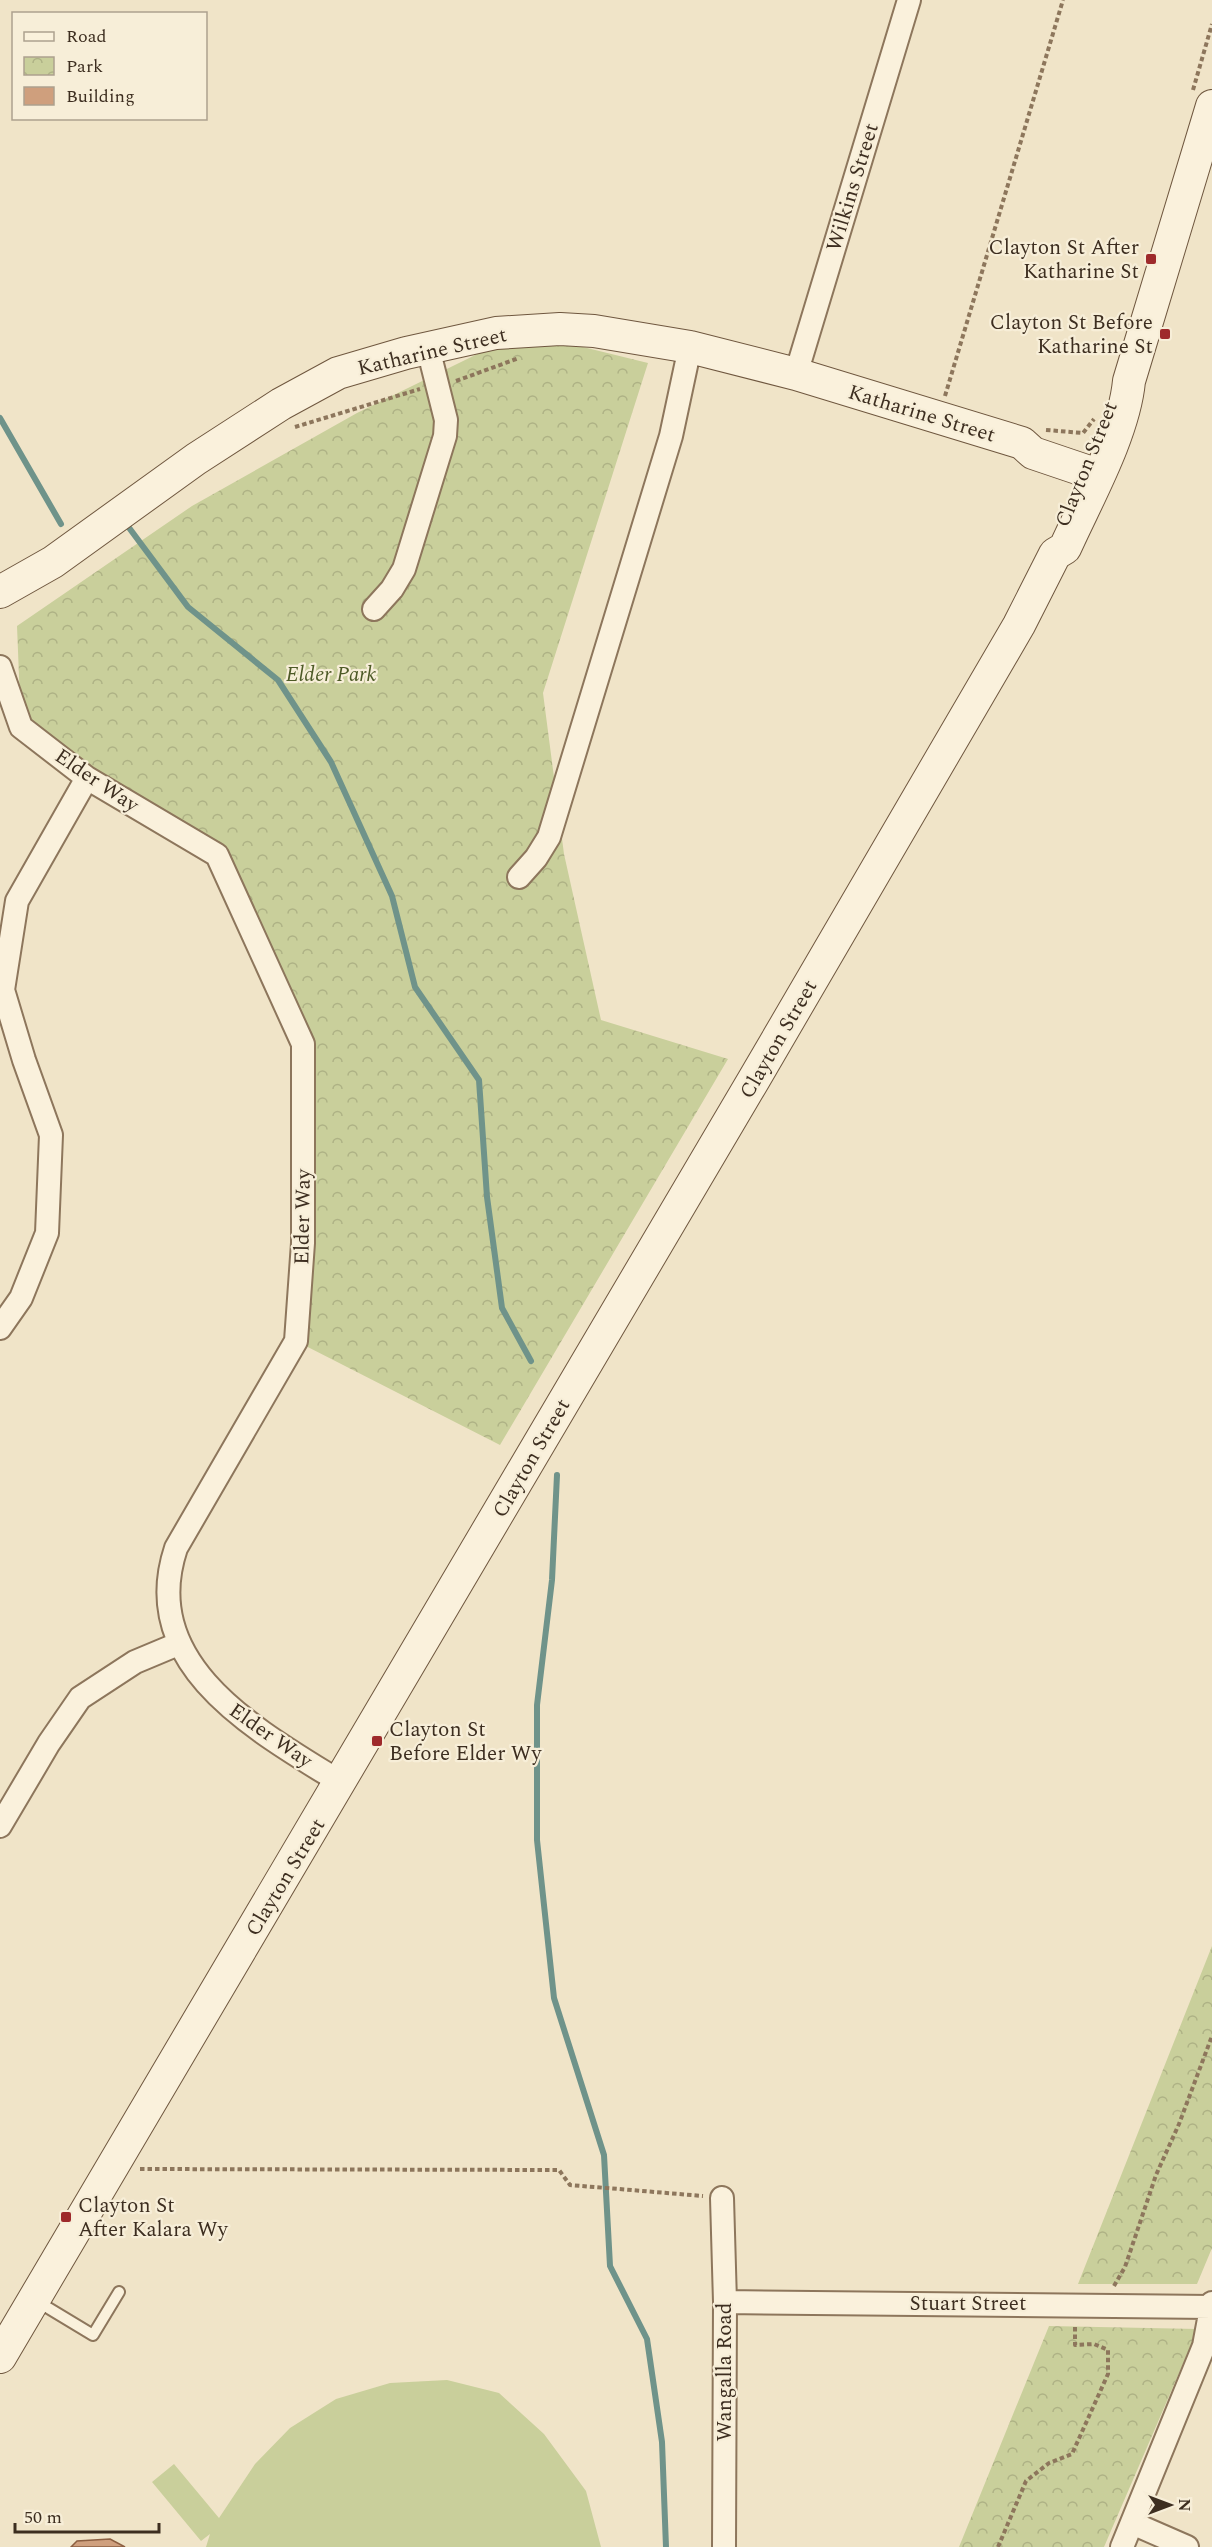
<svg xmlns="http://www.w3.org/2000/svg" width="1212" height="2547" font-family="Spectral,serif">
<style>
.grass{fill:#c9cf9b}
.park{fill:url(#park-crowns)}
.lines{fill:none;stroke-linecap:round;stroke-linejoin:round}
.stream{stroke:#6f938a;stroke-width:6}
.building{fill:#cf9f7d;stroke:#8d5f41;stroke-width:1.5;filter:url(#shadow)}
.lane-casing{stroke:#8d765c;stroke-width:14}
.street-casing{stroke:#8d765c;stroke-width:26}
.secondary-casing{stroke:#6f573f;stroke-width:34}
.path{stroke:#8d765c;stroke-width:4;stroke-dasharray:4.5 3;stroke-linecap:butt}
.lane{stroke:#faf1dc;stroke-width:10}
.street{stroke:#faf1dc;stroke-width:22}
.secondary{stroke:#faf1dc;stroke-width:32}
.poi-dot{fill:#9e2a2b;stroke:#f7eed8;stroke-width:2}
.labels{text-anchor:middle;stroke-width:4.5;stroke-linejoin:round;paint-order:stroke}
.street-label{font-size:21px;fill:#3d2e20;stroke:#f7eed8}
.poi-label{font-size:21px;fill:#3d2e20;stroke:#f7eed8;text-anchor:end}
.park-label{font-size:21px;font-style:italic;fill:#4d5a26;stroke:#f7eed8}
</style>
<defs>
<pattern id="park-crowns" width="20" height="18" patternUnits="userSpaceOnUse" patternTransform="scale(1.5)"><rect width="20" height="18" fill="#c9cf9b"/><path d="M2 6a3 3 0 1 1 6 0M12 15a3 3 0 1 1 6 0" fill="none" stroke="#aeb285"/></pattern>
<filter id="shadow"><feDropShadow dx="5.5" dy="5.5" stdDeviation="0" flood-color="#0004"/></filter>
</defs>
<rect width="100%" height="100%" fill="#f0e4c8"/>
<path class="grass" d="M 447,2380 L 499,2393 L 544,2434 L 586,2491 L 601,2547 L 206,2547 L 210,2534 L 201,2541 L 152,2482 L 174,2464 L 219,2518 L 255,2464 L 290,2428 L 336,2399 L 390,2383 Z"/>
<path class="park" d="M 522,332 L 648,363 L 543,693 L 564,854 L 601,1020 L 728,1059 L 500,1445 L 296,1341 L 303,1044 L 217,855 L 21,727 L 17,626 L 192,506 L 357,413 Z
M 1212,1946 L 1212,2248 L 1197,2284 L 1078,2284 Z
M 1049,2326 L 1198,2329 L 1104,2547 L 959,2547 Z"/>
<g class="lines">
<path class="stream" d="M 0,418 L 61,524
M 127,525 L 188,607 L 278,680 L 331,762 L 392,896 L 415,987 L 479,1080 L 487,1197 L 502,1308 L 531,1361
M 557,1475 L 552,1580 L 537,1705 L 537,1840 L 554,1998 L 604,2155 L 610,2266 L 647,2339 L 662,2442 L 666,2547"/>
</g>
<path class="building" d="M 110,2539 L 125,2547 L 71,2547 L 77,2541 Z"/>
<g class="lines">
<g class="lane-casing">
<path id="lane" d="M 35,2300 L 93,2335 L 119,2292"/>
</g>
<g class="street-casing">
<path id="street" d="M 796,374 L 909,0
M 374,609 L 392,589 L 404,569 L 445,436 L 446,420 L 428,348
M 0,667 L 21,727 L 87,778 L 217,855 L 303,1044 L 303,1243 L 296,1341 L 176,1548 C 137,1665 256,1730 340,1782
M 519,877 L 536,858 L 549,837 L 671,436 L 690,347
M 0,1328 L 21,1298 L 47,1233 L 51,1135 L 24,1060 L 3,990 L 17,901 L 87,778
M 0,1826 L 49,1743 L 80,1698 L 135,1662 L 178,1644
M 722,2198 L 725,2302 L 724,2547
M 725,2302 L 1212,2307
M 1132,2523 L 1187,2547
M 1122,2547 L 1204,2346 L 1212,2303"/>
</g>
<g class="secondary-casing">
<path id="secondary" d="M 0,592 L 53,562 L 196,459 L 281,404 L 338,373 L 406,353 L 496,333 L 560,329 L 594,331 L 690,347 L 796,374 L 1022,443 L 1033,453 L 1098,475
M 0,2357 L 753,1081 L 1019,625 L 1055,554 L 1065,548 C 1087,499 1124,434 1129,381 L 1212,106"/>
</g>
<path class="path" d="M 1193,90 L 1212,24
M 456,381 L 519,358
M 945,396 L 1063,0
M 295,427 L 420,389
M 1046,430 L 1083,433 L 1094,419
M 140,2169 L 559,2170 L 570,2185 L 703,2196
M 1114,2286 L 1125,2267 L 1156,2175 L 1179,2124 L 1212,2036
M 998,2547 L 1026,2481 L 1049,2463 L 1072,2454 L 1108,2374 L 1108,2350 L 1094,2344 L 1075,2345 L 1075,2326"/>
<use href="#lane" class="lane"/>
<use href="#street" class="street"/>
<use href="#secondary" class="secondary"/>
</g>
<g class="poi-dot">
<rect x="1145" y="253" width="12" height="12" rx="3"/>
<rect x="1159" y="328" width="12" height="12" rx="3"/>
<rect x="371" y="1735" width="12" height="12" rx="3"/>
<rect x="60" y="2211" width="12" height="12" rx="3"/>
</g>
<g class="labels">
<g class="street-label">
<text transform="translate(852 187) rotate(-73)" y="7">Wilkins Street</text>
<text transform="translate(432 351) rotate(-13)" y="7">Katharine Street</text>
<text transform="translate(922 413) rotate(17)" y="7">Katharine Street</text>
<text transform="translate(1086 464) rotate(-68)" y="7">Clayton Street</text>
<text transform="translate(97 780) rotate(34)" y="7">Elder Way</text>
<text transform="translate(778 1039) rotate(-60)" y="7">Clayton Street</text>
<text transform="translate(302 1217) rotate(-89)" y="7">Elder Way</text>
<text transform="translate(531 1458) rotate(-60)" y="7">Clayton Street</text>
<text transform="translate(271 1735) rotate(35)" y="7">Elder Way</text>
<text transform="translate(285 1877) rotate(-59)" y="7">Clayton Street</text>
<text x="968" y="2310">Stuart Street</text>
<text transform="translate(724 2372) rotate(-90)" y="7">Wangalla Road</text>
</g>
<g class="poi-label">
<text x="1139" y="254">Clayton St After<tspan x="1139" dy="24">Katharine St</tspan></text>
<text x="1153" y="329">Clayton St Before<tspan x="1153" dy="24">Katharine St</tspan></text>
<text x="389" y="1736" text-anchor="start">Clayton St<tspan x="389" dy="24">Before Elder Wy</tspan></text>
<text x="78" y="2212" text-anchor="start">Clayton St<tspan x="78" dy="24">After Kalara Wy</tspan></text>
</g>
<g class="park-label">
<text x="331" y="681">Elder Park</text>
</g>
</g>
<rect x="12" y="12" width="195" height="108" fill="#f7eed8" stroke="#ada18e" stroke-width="1.5"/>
<rect x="24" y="32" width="30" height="9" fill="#faf1dc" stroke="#ada18e" stroke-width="1.5"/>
<text x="66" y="42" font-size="18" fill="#3d2e20">Road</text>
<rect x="24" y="57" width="30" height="18" fill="url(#park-crowns)" stroke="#ada18e" stroke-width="1.5"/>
<text x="66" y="72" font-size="18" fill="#3d2e20">Park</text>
<rect x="24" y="87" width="30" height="18" fill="#cf9f7d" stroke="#ada18e" stroke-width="1.5"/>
<text x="66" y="102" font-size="18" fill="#3d2e20">Building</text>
<g transform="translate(1170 2505) rotate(90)" stroke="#f7eed8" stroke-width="4.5" paint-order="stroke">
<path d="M0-4.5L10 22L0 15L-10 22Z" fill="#3d2e20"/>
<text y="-9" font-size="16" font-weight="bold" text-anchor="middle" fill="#3d2e20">N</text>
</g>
<path d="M15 2523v9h144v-9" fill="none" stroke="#3d2e20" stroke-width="3"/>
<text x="24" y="2523" font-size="18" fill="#3d2e20" stroke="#f7eed8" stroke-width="4.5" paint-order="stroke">50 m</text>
</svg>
